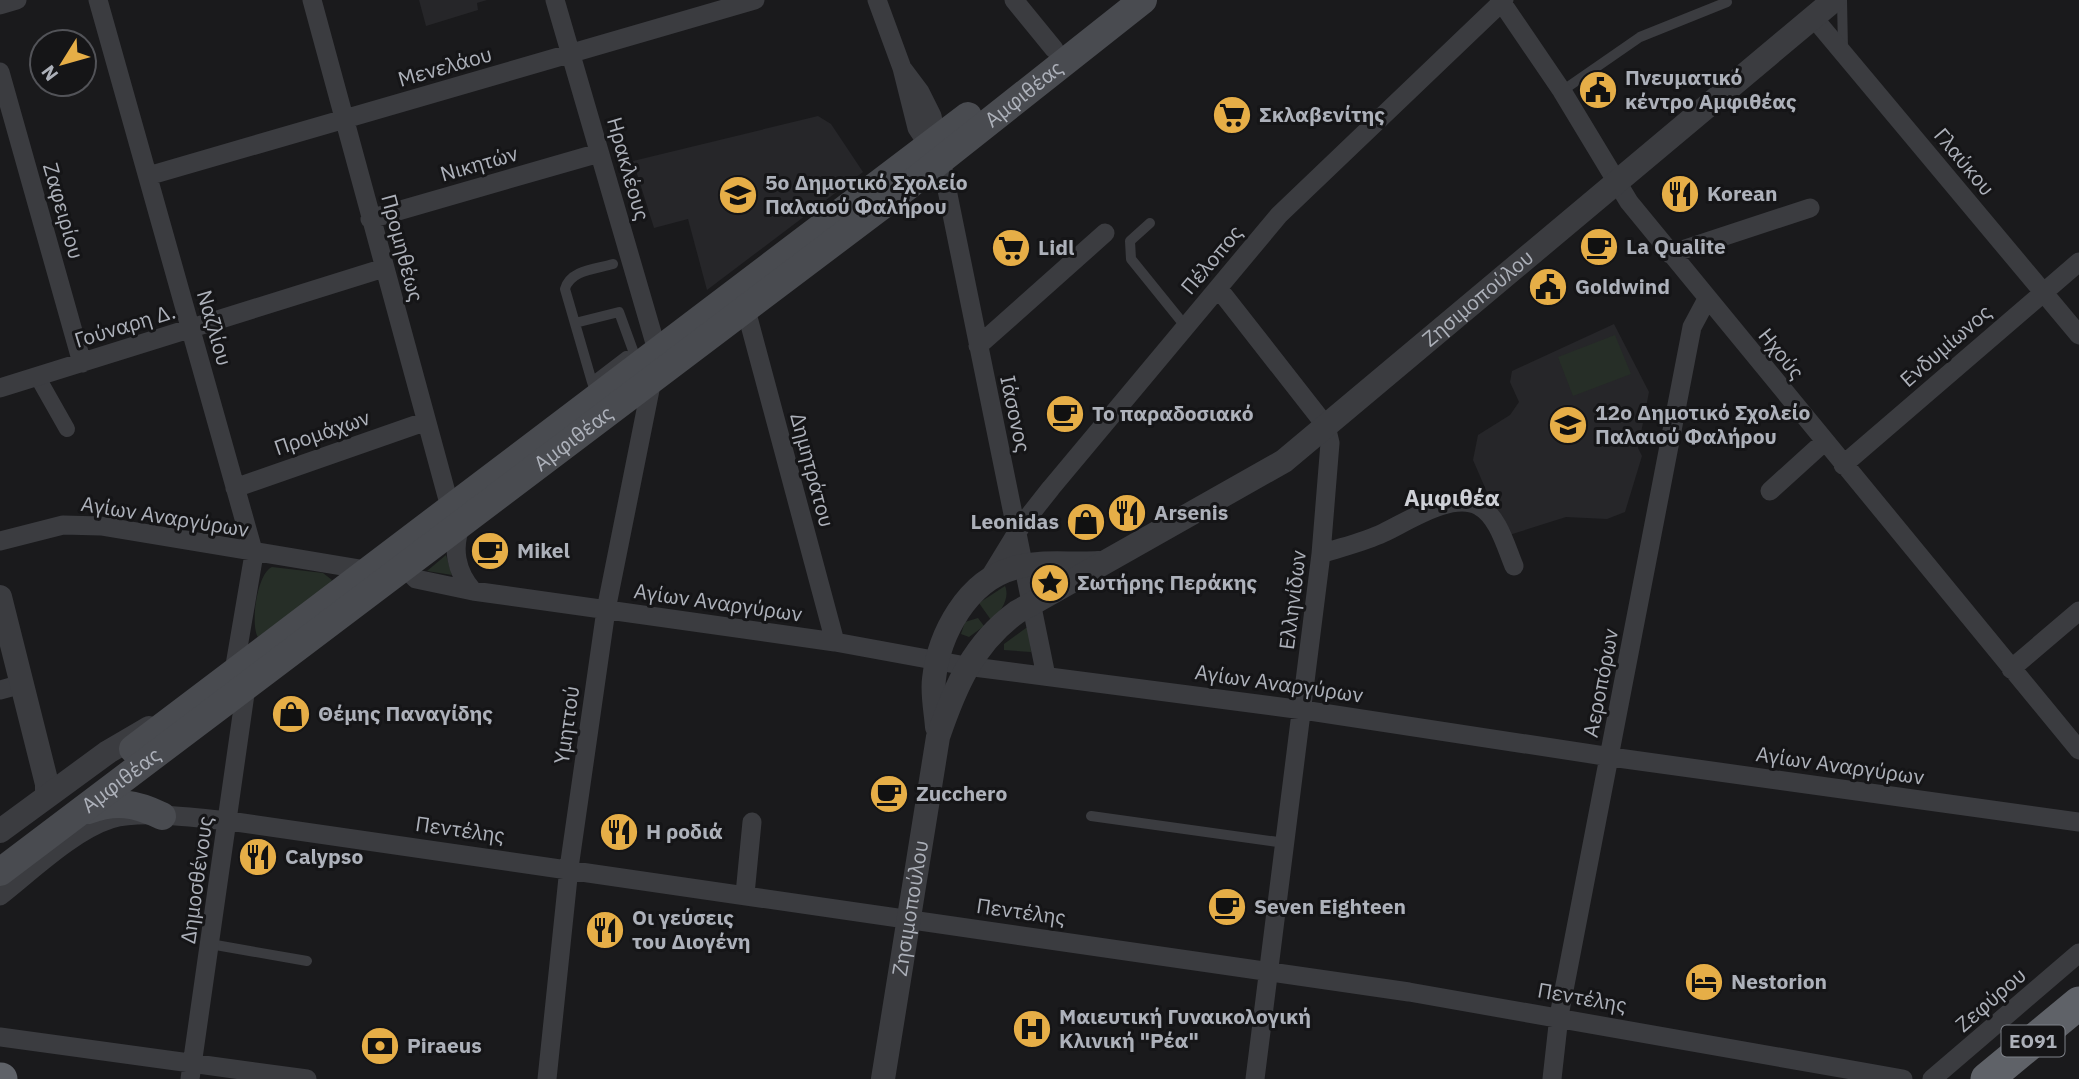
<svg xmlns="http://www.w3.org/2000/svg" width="2079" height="1079" font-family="'IBM Plex Sans',sans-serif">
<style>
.built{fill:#262629}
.green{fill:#262e27}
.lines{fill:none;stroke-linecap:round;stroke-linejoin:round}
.service{stroke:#3b3c40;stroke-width:10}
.pedestrian{stroke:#3b3c40;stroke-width:16}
.minor{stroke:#3b3c40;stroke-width:19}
.tertiary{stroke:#3b3c40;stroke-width:24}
.secondary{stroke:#494b50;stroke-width:28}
.trunk{stroke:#5f6268;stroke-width:33}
.labels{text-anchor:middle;stroke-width:6;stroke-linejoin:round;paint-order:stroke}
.shield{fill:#151517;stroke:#7f8289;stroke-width:2}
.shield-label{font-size:19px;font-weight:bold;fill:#adb1ba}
.street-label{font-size:21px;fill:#adb1ba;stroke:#151517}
.poi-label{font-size:21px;font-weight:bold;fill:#adb1ba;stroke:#151517;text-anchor:start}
.neighbourhood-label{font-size:23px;font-weight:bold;fill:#ced0d6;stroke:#151517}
</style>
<rect width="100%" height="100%" fill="#1a1a1c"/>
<path class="built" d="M 419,0 L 487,0 L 477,3 L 478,10 L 426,26 Z
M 818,116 L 831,124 L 863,172 L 707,290 L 688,219 L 654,228 L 633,161 Z
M 1614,324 L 1649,392 L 1638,448 L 1642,456 L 1625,512 L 1607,519 L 1566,517 L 1506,536 L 1473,460 L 1478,435 L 1510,415 L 1519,402 L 1510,382 L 1512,371 Z"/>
<path class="green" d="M 1615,335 L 1631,374 L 1573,396 L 1558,357 Z
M 446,555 L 452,575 L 427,571 Z
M 272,567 L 323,573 L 332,580 L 328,586 L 258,637 C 250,625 257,573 272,567 Z
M 1005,586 C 1010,597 1002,612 991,620 L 979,603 Z
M 978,618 L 984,626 L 969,637 L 961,634 L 965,622 Z
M 1026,628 L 1029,628 L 1031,652 L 1004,650 L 1004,644 Z"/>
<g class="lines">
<path class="service" d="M 1842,0 L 1843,49
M 1562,91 L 1640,37 L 1727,2
M 1150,223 L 1130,241 L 1131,259 L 1186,327
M 575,323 L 619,312 L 635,356
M 592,382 L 565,289 C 570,270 596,269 613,264
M 593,385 L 592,382 L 626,356 L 638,357
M 1091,816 L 1285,843
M 210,944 L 307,961"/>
<path class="pedestrian" d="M 37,376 L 67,429"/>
<path class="minor" d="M 98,0 L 254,554 L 234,671
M 312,0 L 450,507
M 555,0 L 657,350
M 877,0 L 902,68 L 917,128 L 935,155
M 1014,0 L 1054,49
M 1500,0 L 1562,91 L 1629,202 L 2079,750
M 0,5 L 17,0
M 1813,17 L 2079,335
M 902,68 L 920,92 L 932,116 L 1046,676
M 0,72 L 82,363
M 148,176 L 755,0
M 370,219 L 599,153
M 1670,254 L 1810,208
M 1218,288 L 1326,426 L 1330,443 L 1321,554 L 1255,1079
M 746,310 L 835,642
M 978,346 L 1105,233
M 0,388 L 384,268
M 1843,465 L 2079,262
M 235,488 L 424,422
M 1770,491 L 1824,442
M 462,523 C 451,547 456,572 473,591
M 0,541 L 63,525 L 101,526 L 366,570
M 1321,554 C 1342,547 1364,542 1383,533 C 1407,522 1452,491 1479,506 C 1498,516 1506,547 1514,566
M 404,567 L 416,579 L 473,591 L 835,642 L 966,666 L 1303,710 L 1611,757 L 2079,822
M 988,580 L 1021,526 L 1051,488 L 1279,215 L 1504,0
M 2011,669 L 2079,611
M 0,690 L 22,684
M 745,894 L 752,822
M 0,896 C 32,871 73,831 111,819 C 140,810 197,818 229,821 L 1409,992 L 1903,1079
M 0,1037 L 307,1079
M 190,1079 L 246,687
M 547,1079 L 569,868 L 606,610 L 652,380
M 1552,1079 L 1559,1016 L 1692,327 L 1707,299
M 1932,1079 L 2079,953"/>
<g class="tertiary">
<path d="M 0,597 L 47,784 L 47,795"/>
<path d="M 937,727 C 936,712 932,694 934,679 C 939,634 967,581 1014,568 C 1040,560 1072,565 1099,563"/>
<path d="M 0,831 L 108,752 L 149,728"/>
<path id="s1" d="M 883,1079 L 938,737 C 955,687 973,644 1017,612 L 1284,461 L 1834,0"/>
</g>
<g class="secondary">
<path d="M 133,749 L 968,116"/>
<path d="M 88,810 C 116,800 135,803 162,816"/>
<path id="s2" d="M 0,872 L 908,186 L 1143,0"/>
</g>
<path class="trunk" d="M 0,1079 L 1,1079
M 1987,1079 L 2079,1003"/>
</g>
<defs>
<g id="civic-disc" transform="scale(2.0125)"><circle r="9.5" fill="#e6ae47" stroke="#151517"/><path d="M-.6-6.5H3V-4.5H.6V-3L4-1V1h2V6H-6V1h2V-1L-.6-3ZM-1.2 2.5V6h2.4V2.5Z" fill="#111"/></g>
<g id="supermarket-disc" transform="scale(2.0125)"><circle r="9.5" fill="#e6ae47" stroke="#151517"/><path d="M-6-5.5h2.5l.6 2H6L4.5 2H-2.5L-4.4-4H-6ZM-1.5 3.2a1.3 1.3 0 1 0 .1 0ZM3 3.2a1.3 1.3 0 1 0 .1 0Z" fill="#111"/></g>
<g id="restaurant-disc" transform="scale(2.0125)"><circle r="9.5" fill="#e6ae47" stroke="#151517"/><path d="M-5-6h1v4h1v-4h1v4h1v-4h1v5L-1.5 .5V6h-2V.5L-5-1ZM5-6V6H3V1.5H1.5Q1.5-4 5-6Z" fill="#111"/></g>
<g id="school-disc" transform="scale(2.0125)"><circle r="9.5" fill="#e6ae47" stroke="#151517"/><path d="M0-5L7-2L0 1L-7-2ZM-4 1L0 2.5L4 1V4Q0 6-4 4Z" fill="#111"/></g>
<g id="cafe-disc" transform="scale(2.0125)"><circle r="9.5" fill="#e6ae47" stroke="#151517"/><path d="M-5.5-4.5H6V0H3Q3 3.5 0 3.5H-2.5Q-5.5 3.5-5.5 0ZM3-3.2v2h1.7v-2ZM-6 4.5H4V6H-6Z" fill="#111"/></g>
<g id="shop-disc" transform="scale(2.0125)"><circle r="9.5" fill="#e6ae47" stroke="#151517"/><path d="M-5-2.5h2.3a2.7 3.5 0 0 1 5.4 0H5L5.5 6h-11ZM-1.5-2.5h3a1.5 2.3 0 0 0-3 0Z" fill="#111"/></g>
<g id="sight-disc" transform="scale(2.0125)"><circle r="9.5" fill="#e6ae47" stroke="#151517"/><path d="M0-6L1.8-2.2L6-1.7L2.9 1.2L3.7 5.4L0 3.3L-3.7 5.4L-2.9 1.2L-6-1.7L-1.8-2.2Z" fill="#111"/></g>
<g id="hotel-disc" transform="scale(2.0125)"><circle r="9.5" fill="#e6ae47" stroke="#151517"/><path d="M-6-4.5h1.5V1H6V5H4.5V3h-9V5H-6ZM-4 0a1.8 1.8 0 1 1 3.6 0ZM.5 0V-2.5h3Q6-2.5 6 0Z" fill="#111"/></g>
<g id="hospital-disc" transform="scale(2.0125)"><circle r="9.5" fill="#e6ae47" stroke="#151517"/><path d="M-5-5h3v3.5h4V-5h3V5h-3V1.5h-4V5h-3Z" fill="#111"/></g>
<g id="bank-disc" transform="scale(2.0125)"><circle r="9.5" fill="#e6ae47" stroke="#151517"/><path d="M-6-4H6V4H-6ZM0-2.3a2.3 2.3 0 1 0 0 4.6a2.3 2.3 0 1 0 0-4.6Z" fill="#111"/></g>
</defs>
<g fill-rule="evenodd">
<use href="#civic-disc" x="1598" y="90"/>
<use href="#supermarket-disc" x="1232" y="115"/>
<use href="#restaurant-disc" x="1680" y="194"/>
<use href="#school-disc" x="738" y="195"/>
<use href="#cafe-disc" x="1599" y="247"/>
<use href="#supermarket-disc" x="1011" y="248"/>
<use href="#civic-disc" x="1548" y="287"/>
<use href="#cafe-disc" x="1065" y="414"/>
<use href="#school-disc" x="1568" y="425"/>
<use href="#restaurant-disc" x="1127" y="513"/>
<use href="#shop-disc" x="1086" y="522"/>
<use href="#cafe-disc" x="490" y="551"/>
<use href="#sight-disc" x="1050" y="583"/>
<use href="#shop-disc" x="291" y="714"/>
<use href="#cafe-disc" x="889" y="794"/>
<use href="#restaurant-disc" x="619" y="832"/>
<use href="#restaurant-disc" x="258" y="857"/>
<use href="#cafe-disc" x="1227" y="907"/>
<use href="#restaurant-disc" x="605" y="930"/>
<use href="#hotel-disc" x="1704" y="982"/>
<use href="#hospital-disc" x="1032" y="1029"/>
<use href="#bank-disc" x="380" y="1046"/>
</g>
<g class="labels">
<rect class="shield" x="2001.5" y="1025.5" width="63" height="31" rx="5"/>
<g class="shield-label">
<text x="2033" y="1048">ΕΟ91</text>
</g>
<g class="street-label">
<text transform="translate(445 67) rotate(-16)" y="7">Μενελάου</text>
<text dy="7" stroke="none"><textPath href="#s2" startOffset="1286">Αμφιθέας</textPath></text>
<text transform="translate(1964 162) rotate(50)" y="7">Γλαύκου</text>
<text transform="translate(479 164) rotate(-16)" y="7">Νικητών</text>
<text transform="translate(628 169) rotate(74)" y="7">Ηρακλέους</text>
<text transform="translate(63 211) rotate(74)" y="7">Ζαφειρίου</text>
<text transform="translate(402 248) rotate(75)" y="7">Προμηθέως</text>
<text transform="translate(1212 260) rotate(-50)" y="7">Πέλοπος</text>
<text dy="7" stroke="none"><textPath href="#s1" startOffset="1057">Ζησιμοπούλου</textPath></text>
<text transform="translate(125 326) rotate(-17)" y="7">Γούναρη Δ.</text>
<text transform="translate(214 328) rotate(74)" y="7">Ναζλίου</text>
<text transform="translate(1946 346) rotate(-41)" y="7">Ενδυμίωνος</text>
<text transform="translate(1781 354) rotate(51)" y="7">Ηχούς</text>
<text transform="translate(1015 414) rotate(78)" y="7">Ιάσονος</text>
<text transform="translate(322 433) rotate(-19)" y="7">Προμάχων</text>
<text dy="7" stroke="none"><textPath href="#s2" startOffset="719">Αμφιθέας</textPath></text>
<text transform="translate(812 470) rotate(75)" y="7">Δημητράτου</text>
<text transform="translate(165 517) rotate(9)" y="7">Αγίων Αναργύρων</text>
<text transform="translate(1293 600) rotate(-83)" y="7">Ελληνίδων</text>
<text transform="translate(718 603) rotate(8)" y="7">Αγίων Αναργύρων</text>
<text transform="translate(1601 683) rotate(-79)" y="7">Αεροπόρων</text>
<text transform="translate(1279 684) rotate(8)" y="7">Αγίων Αναργύρων</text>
<text transform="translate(567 725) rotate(-82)" y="7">Υμηττού</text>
<text transform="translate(1840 766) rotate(8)" y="7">Αγίων Αναργύρων</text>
<text dy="7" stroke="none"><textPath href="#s2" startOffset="152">Αμφιθέας</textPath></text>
<text transform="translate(460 830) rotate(8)" y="7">Πεντέλης</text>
<text transform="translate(197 880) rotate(-82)" y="7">Δημοσθένους</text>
<text dy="7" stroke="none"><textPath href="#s1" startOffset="173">Ζησιμοπούλου</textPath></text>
<text transform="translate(1021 912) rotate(8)" y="7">Πεντέλης</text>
<text transform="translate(1582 998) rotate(10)" y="7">Πεντέλης</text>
<text transform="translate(1991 1000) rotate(-41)" y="7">Ζεφύρου</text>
</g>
<g class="poi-label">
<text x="1625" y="85">Πνευματικό<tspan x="1625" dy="24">κέντρο Αμφιθέας</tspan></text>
<text x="1259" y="122">Σκλαβενίτης</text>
<text x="765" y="190">5ο Δημοτικό Σχολείο<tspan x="765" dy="24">Παλαιού Φαλήρου</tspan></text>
<text x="1707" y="201">Korean</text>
<text x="1626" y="254">La Qualite</text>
<text x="1038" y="255">Lidl</text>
<text x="1575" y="294">Goldwind</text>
<text x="1595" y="420">12ο Δημοτικό Σχολείο<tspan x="1595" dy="24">Παλαιού Φαλήρου</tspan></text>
<text x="1092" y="421">Το παραδοσιακό</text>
<text x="1154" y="520">Arsenis</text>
<text x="1059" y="529" text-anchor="end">Leonidas</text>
<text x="517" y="558">Mikel</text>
<text x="1077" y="590">Σωτήρης Περάκης</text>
<text x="318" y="721">Θέμης Παναγίδης</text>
<text x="916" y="801">Zucchero</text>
<text x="646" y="839">Η ροδιά</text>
<text x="285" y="864">Calypso</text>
<text x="1254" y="914">Seven Eighteen</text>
<text x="632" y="925">Οι γεύσεις<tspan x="632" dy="24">του Διογένη</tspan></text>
<text x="1731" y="989">Nestorion</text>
<text x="1059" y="1024">Μαιευτική Γυναικολογική<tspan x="1059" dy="24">Κλινική "Ρέα"</tspan></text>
<text x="407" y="1053">Piraeus</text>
</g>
<g class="neighbourhood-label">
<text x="1452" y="506">Αμφιθέα</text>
</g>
</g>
<g transform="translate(63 63) rotate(233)"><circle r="33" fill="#151517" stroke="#525358" stroke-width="2"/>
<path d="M0-5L12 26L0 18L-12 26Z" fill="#e6ae47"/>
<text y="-10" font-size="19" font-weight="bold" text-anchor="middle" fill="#adb1ba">N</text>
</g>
</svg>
